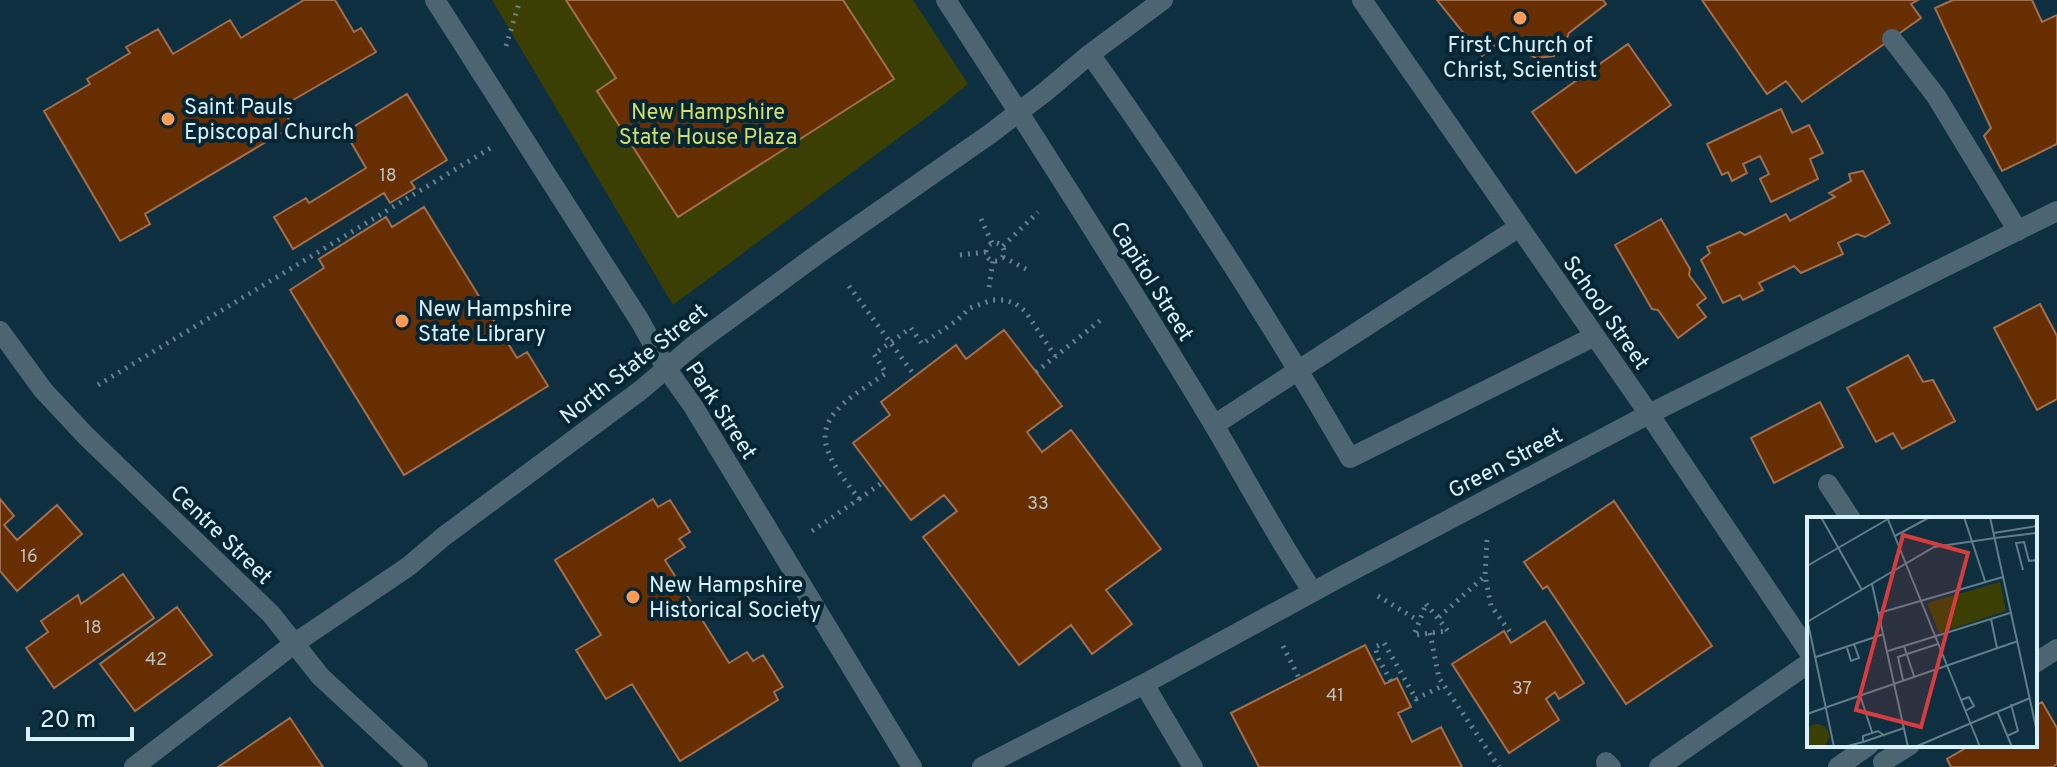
<svg xmlns="http://www.w3.org/2000/svg" width="2057" height="767" font-family="Overpass,sans-serif">
<style>
.green{fill:#3c3f03}
.building{fill:#672f01;stroke:#a16e4e;stroke-width:2}
.lines{fill:none;stroke-linecap:round;stroke-linejoin:round}
.path{stroke:#648190;stroke-width:5;stroke-dasharray:2 6;stroke-linecap:butt}
.minor{stroke:#4d6572;stroke-width:20}
.poi-dot{fill:#ff9b59;stroke:#032534;stroke-width:3}
.labels{text-anchor:middle;stroke-width:8;stroke-linejoin:round;paint-order:stroke}
.number-label{font-size:18px;fill:#bcc0bf}
.poi-label{font-size:22px;fill:#d9f1fe;stroke:#032534;text-anchor:start}
.park-label{font-size:22px;fill:#d7df61;stroke:#032534}
.street-label{font-size:22px;fill:#d9f1fe;stroke:#032534}
.inset-road{fill:none;stroke:#5f7d8b;stroke-width:2}
.view{fill:#d63c3d;fill-opacity:0.15;stroke:#d63c3d;stroke-width:4}
.inset-edge{fill:none;stroke:#d9f1fe;stroke-width:4}
</style>
<rect width="100%" height="100%" fill="#0e2f3f"/>
<path class="green" d="M 492,0 L 913,0 L 968,84 L 935,111 L 673,305 Z"/>
<path class="building" d="M 304,0 L 335,0 L 354,32 L 361,28 L 376,52 L 281,107 L 293,126 L 145,214 L 150,224 L 120,241 L 44,111 L 90,84 L 87,79 L 130,53 L 126,47 L 158,29 L 173,54 L 230,20 L 241,38 Z
M 566,0 L 843,0 L 894,79 L 678,217 L 597,91 L 616,78 Z
M 1437,0 L 1603,0 L 1606,4 L 1569,33 L 1563,47 L 1554,56 L 1536,58 L 1518,49 L 1507,35 L 1482,56 Z
M 1702,0 L 1918,0 L 1911,4 L 1921,18 L 1802,102 L 1786,81 L 1767,94 Z
M 1953,0 L 2032,0 L 2042,22 L 2057,15 L 2057,144 L 2002,171 L 1984,136 L 1991,128 L 1935,8 Z
M 1628,44 L 1671,105 L 1576,173 L 1532,112 Z
M 407,94 L 447,160 L 411,182 L 415,188 L 390,203 L 384,193 L 293,249 L 274,217 L 306,198 L 309,203 L 366,168 L 345,132 Z
M 1781,109 L 1792,133 L 1809,125 L 1823,153 L 1810,159 L 1818,179 L 1771,202 L 1760,179 L 1769,174 L 1760,156 L 1743,164 L 1747,173 L 1732,181 L 1728,172 L 1722,175 L 1707,144 Z
M 1863,171 L 1890,223 L 1865,237 L 1857,234 L 1838,243 L 1843,254 L 1801,273 L 1794,266 L 1759,283 L 1763,290 L 1743,300 L 1740,295 L 1723,303 L 1701,260 L 1710,253 L 1707,247 L 1740,232 L 1745,235 L 1786,214 L 1790,221 L 1835,197 L 1829,193 L 1851,181 L 1849,174 Z
M 424,207 L 517,358 L 527,352 L 548,386 L 404,475 L 290,290 L 324,268 L 319,259 L 386,217 L 392,227 Z
M 1661,219 L 1690,269 L 1689,275 L 1706,298 L 1697,305 L 1706,317 L 1678,338 L 1658,310 L 1652,309 L 1615,245 Z
M 2040,304 L 2057,336 L 2057,399 L 2037,410 L 1994,328 Z
M 1004,330 L 1062,406 L 1027,432 L 1042,452 L 1071,430 L 1161,549 L 1106,590 L 1132,624 L 1092,654 L 1071,625 L 1019,665 L 923,537 L 957,511 L 944,495 L 911,520 L 853,443 L 890,415 L 881,402 L 956,345 L 966,359 Z
M 1908,355 L 1923,382 L 1933,380 L 1955,421 L 1902,449 L 1893,433 L 1876,442 L 1847,388 Z
M 1820,402 L 1843,447 L 1774,483 L 1751,438 Z
M 0,499 L 14,516 L 4,525 L 17,540 L 57,505 L 82,534 L 17,591 L 0,571 Z
M 653,499 L 658,507 L 670,500 L 690,532 L 679,539 L 685,547 L 665,560 L 729,663 L 747,652 L 753,661 L 763,655 L 783,687 L 774,692 L 778,700 L 680,761 L 632,684 L 606,699 L 576,650 L 601,635 L 555,560 Z
M 1614,501 L 1712,646 L 1626,704 L 1547,586 L 1543,589 L 1524,562 Z
M 123,574 L 154,618 L 54,688 L 26,648 L 48,632 L 41,621 L 78,595 L 81,604 Z
M 177,607 L 212,655 L 135,711 L 100,664 Z
M 1545,621 L 1584,683 L 1559,699 L 1555,692 L 1546,699 L 1559,720 L 1509,753 L 1452,664 L 1504,631 L 1511,643 Z
M 1365,645 L 1385,684 L 1397,678 L 1411,707 L 1398,713 L 1412,742 L 1441,727 L 1462,767 L 1259,767 L 1231,713 Z
M 2042,702 L 2057,728 L 2057,764 L 2053,767 L 1951,767 L 1947,759 L 1971,745 L 2035,745 L 2035,706 Z
M 290,718 L 323,767 L 218,767 Z"/>
<g class="lines">
<path class="path" d="M 506,46 L 520,0
M 981,219 L 992,243
M986 252a9 9 0 1 1 18 0a9 9 0 1 1-18 0Z
M 1003,246 L 1038,212
M 960,255 L 986,252
M 1003,257 L 1026,269
M 849,286 L 915,376
M 989,287 L 993,261
M 1036,372 L 1102,319
M 98,385 L 494,146
M 859,499 L 883,482
M 812,531 L 859,499 C 848,484 834,468 828,451 C 813,413 861,392 886,373 L 874,354 L 911,328 L 922,344 L 956,321 L 970,308 L 992,300 L 1005,300 L 1016,304 L 1025,311 L 1055,356
M 1487,540 L 1485,575 L 1491,606 L 1513,636
M 1378,596 L 1419,621
M 1426,604 L 1448,631 L 1414,635 Z
M 1439,617 L 1485,576
M 1430,633 L 1439,678 L 1499,767
M 1283,646 L 1299,678
M 1391,681 L 1378,658 L 1375,647 L 1384,643 L 1416,699 L 1444,685"/>
<path class="minor" d="M 435,0 L 640,321 L 666,368 L 693,406 L 912,767
M 946,0 C 1037,140 1128,282 1214,425 C 1247,481 1277,538 1313,592
M 1362,0 L 1649,414 L 1809,652
M 1892,39 L 1936,96 L 2018,231
M 1090,54 C 1183,185 1270,320 1350,458 L 1595,336
M 0,331 L 43,390 L 86,436 L 271,614 L 320,676 L 418,767
M 1214,425 L 1519,227
M 1828,484 L 1851,519
M 2035,663 L 2057,649
M 1144,684 L 1193,767
M 1606,762 L 1611,767
M 1883,762 L 1910,745
M 134,767 L 295,643 L 409,566 L 443,537 L 641,390 L 694,345 L 822,251 L 990,134 L 1045,92 L 1090,54 L 1163,0
M 982,767 L 1144,684 L 1344,575 L 1649,414 L 2057,211
M 1659,767 L 1809,663
M 1838,767 L 1869,745"/>
</g>
<g class="poi-dot">
<circle cx="1520" cy="18" r="8"/>
<circle cx="168" cy="119" r="8"/>
<circle cx="402" cy="321" r="8"/>
<circle cx="633" cy="597" r="8"/>
</g>
<g class="labels">
<g class="number-label">
<text x="388" y="181">18</text>
<text x="1038" y="509">33</text>
<text x="29" y="562">16</text>
<text x="93" y="633">18</text>
<text x="156" y="665">42</text>
<text x="1522" y="694">37</text>
<text x="1335" y="701">41</text>
</g>
<g class="poi-label">
<text x="1520" y="52" text-anchor="middle">First Church of<tspan x="1520" dy="25">Christ, Scientist</tspan></text>
<text x="184" y="114">Saint Pauls<tspan x="184" dy="25">Episcopal Church</tspan></text>
<text x="418" y="316">New Hampshire<tspan x="418" dy="25">State Library</tspan></text>
<text x="649" y="592">New Hampshire<tspan x="649" dy="25">Historical Society</tspan></text>
</g>
<g class="park-label">
<text x="708" y="119">New Hampshire<tspan x="708" dy="25">State House Plaza</tspan></text>
</g>
<g class="street-label">
<text transform="translate(1153 281) rotate(58)" y="8">Capitol Street</text>
<text transform="translate(1607 312) rotate(55)" y="8">School Street</text>
<text transform="translate(633 363) rotate(-38)" y="8">North State Street</text>
<text transform="translate(722 410) rotate(57)" y="8">Park Street</text>
<text transform="translate(1505 462) rotate(-28)" y="8">Green Street</text>
<text transform="translate(222 534) rotate(44)" y="8">Centre Street</text>
</g>
</g>
<g transform="translate(1807 517)">
<rect width="230" height="230" fill="#0e2f3f"/>
<path d="M 193,65 L 199,94 L 132,116 L 120,86 ZM-2 219a12 12 0 1 1 24 0a12 12 0 1 1-24 0Z" fill="#3c3f03"/>
<path class="inset-road" d="M 14,0 L 55,73M 80,0 L 173,230M 157,0 L 178,64M 183,0 L 230,215M 187,16 L 230,9M 88,19 L 123,0M 188,21 L 230,16M 0,49 L 81,2M 216,53 L 209,26 L 217,25 L 222,44 L 230,43M 65,67 L 101,230M 72,96 L 196,60M 184,102 L 190,131M 0,105 L 127,30 L 188,21M 1,106 L 27,230M 97,129 L 107,159M 40,131 L 44,144 L 52,141 L 47,127M 81,134 L 203,96M 9,140 L 77,117M 96,163 L 91,140 L 131,127M 53,178 L 65,215M 154,183 L 162,180 L 167,189 L 158,194M 190,194 L 205,230M 0,197 L 211,124M 200,219 L 211,214 L 204,187M 56,225 L 97,211M 37,230 L 56,225 L 56,219 L 71,214 L 78,219M 108,230 L 223,181"/>
<path class="view" d="M 96,18 L 161,36 L 114,210 L 49,193 Z"/>
<rect width="230" height="230" class="inset-edge"/>
</g>
<path d="M28 727v12h104v-12" fill="none" stroke="#d9f1fe" stroke-width="4"/>
<text x="40" y="727" font-size="24" fill="#d9f1fe" stroke="#032534" stroke-width="6" paint-order="stroke">20 m</text>
</svg>
